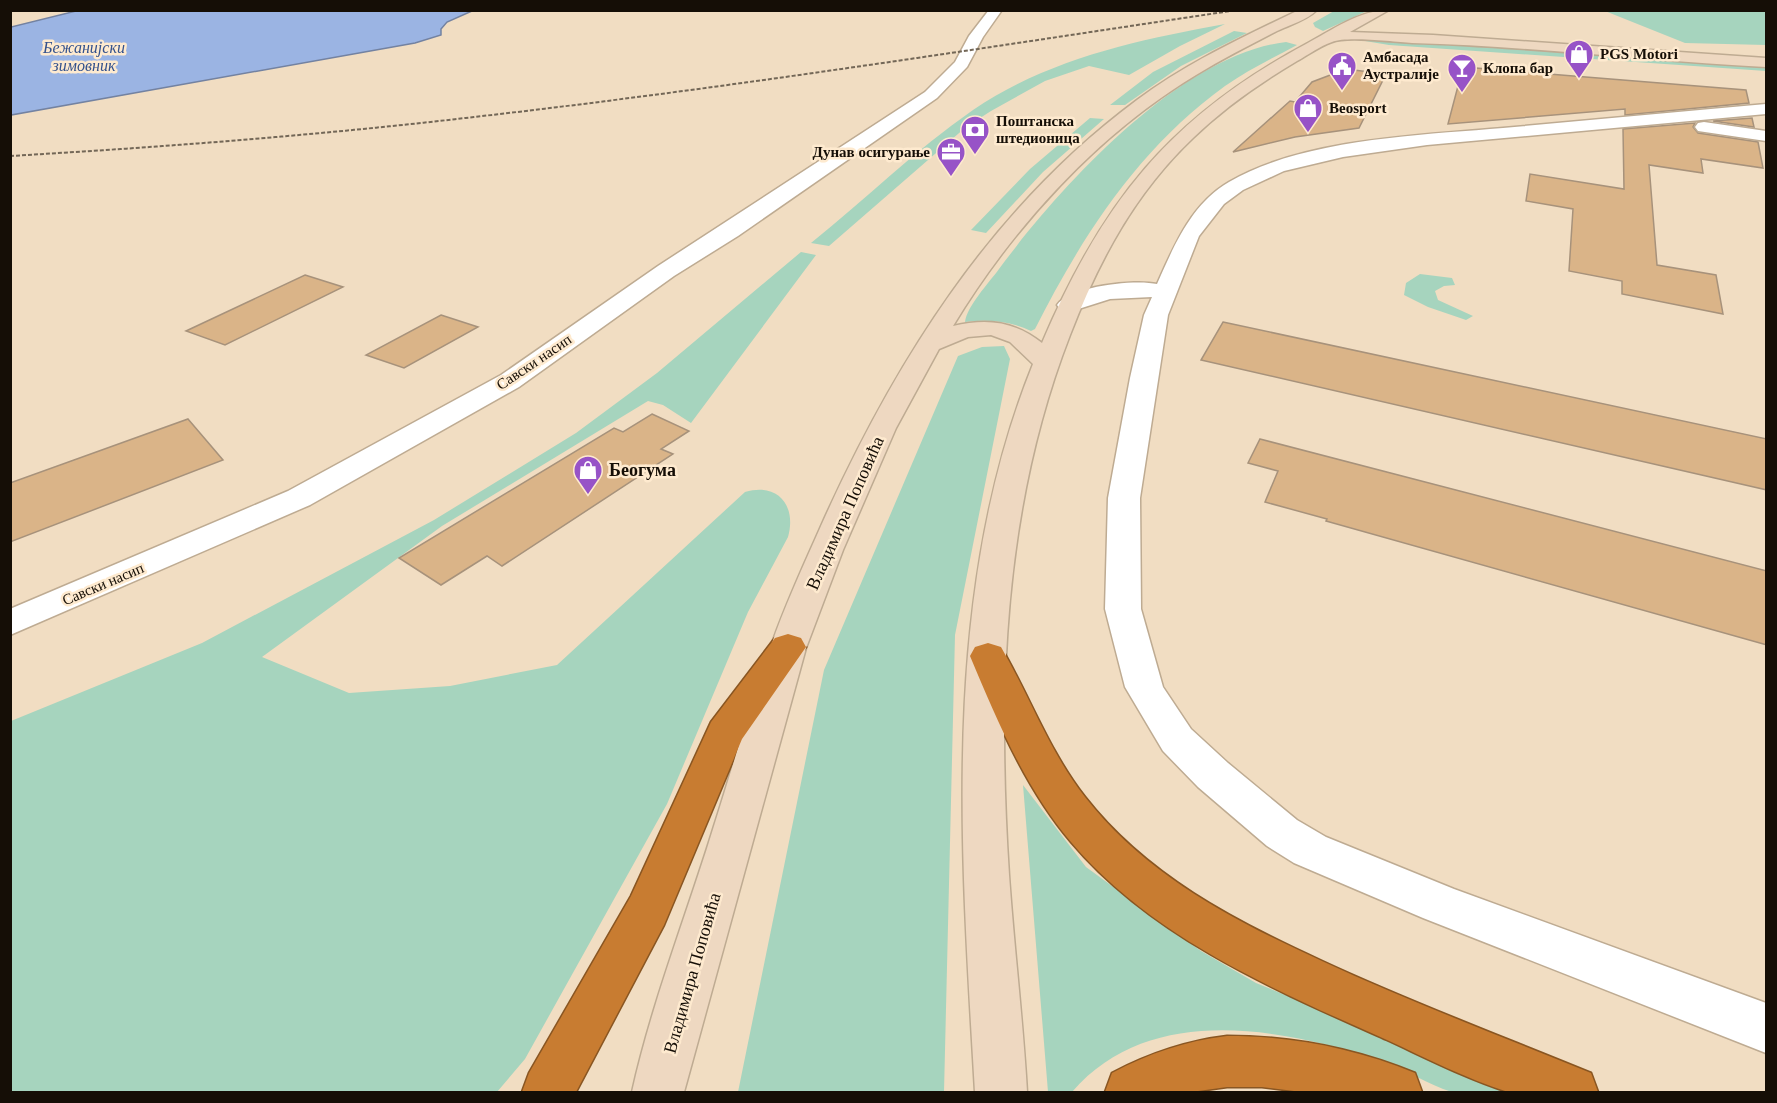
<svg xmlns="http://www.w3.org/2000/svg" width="1777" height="1103" font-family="Georgia,serif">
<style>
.green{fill:#a6d4be}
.water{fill:#9bb4e3;stroke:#7382a1;stroke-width:1.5}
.building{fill:#dab488;stroke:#a7927b;stroke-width:1.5}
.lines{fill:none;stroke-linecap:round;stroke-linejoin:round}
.street-casing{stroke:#beab92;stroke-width:3}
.secondary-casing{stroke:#beab92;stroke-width:3}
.highway-casing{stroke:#895622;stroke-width:3}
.street{fill:#fff;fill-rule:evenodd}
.secondary{fill:#eed8c1;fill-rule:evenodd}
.highway{fill:#c87c31;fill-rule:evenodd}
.rail{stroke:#736757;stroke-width:2;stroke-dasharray:4 2;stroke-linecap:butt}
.labels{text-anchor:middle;stroke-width:5;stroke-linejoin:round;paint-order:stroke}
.far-poi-label{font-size:15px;font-weight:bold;fill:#150e06;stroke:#feeacf;text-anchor:start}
.far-street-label{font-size:15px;fill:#150e06;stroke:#feeacf}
.far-water-label{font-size:16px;font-style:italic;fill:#33518c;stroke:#feeacf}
.poi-label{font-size:18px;font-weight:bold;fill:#150e06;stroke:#feeacf;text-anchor:start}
.street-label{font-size:18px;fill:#150e06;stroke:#feeacf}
</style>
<rect width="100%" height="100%" fill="#f1ddc2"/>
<path class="green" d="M 1334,11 L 1334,10 L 1367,11 L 1323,31 L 1315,27 L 1313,23 Z
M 1605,11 L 1766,11 L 1766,45 L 1685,43 Z
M 1225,24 L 1180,46 L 1129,75 L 1089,66 L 1045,81 L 991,111 L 966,127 L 829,246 L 811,243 C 866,199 915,150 973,110 C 1048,59 1137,40 1225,24 Z
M 1234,31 L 1247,33 L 1181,66 L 1125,105 L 1110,105 L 1153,72 Z
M 1353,39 L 1411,41 L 1766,67 L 1766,71 L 1389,45 Z
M 1286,42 L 1297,45 C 1273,58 1248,70 1225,86 C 1139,148 1082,236 1035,329 L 1031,331 C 1010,321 988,319 965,322 C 967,306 988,284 999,269 C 1060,187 1179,55 1286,42 Z
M 1090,118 L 1104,119 L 1043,172 L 986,233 L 971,230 L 1030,169 Z
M 801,252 L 816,255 L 691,423 L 663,405 L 648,401 L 442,526 L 262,657 L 349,693 L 450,686 L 557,665 L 745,492 C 777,482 797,505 788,537 L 748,612 L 667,804 L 525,1059 L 497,1092 L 11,1092 L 11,721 L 202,643 L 434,520 L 576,433 L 657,373 Z
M 1420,274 L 1452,278 L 1455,285 L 1444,286 L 1435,291 L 1438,300 L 1473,316 L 1466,320 L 1428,307 L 1404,295 L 1406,283 Z
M 1004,346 L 1010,359 L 955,635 L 944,1092 L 738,1092 L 824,670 L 958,356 L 982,347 Z
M 1023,785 L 1086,867 L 1201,951 L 1256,983 L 1525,1092 C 1505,1092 1471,1097 1452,1092 C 1428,1085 1406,1069 1382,1061 C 1282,1028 1150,1002 1072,1092 L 1048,1092 Z"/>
<path class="water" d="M 80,10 L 472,10 L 472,11 L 447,22 L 441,29 L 441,35 L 415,43 L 11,115 L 11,27 Z"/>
<path class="building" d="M 1463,67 L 1746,90 L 1749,103 L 1625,115 L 1625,109 L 1448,124 Z
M 1346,69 L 1386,74 L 1359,128 L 1295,137 L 1233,152 L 1290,101 L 1295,102 L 1312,82 Z
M 1752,118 L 1754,127 L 1713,121 Z
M 1695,123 L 1693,127 L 1698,133 L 1758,142 L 1763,168 L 1701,159 L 1703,173 L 1649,165 L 1657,265 L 1716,275 L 1723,314 L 1622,294 L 1622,281 L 1569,271 L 1573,209 L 1526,201 L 1530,174 L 1624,189 L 1623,129 Z
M 305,275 L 343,287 L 225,345 L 186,331 Z
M 441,315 L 478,327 L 404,368 L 366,355 Z
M 1223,322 L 1767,439 L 1767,490 L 1201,360 Z
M 652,414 L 689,431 L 661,449 L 673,454 L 502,566 L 487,556 L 441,585 L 399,558 L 614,428 L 623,432 Z
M 188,419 L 223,460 L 10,542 L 10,483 Z
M 1260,439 L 1767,571 L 1767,645 L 1326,521 L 1327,519 L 1265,502 L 1278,471 L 1248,463 Z"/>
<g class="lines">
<g class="street-casing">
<path id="street" d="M 989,10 L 1002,10 L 983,37 L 967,67 L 937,98 L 738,236 L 674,276 L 519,387 L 310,505 L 10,635 L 10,609 L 288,491 L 501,375 L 658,266 L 925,92 L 955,62 L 969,36 Z
M 1766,104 L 1766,114 L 1427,145 L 1343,157 L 1284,171 L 1243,190 L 1224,204 L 1199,236 L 1168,315 L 1140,498 L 1141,609 L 1163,687 L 1191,729 L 1228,763 L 1297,820 L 1326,837 L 1454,889 L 1766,1003 L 1766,1053 L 1423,918 L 1294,863 L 1267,846 L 1198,787 L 1163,751 L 1125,687 L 1105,609 L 1108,498 L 1130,378 L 1144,315 L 1152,297 L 1110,299 L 1069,312 L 1061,310 L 1057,305 C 1070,286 1135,279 1157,284 C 1174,246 1191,204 1229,182 C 1302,139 1420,135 1503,128 C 1591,120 1678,112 1766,104 Z
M 1704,122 L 1766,131 L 1766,141 L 1698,131 L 1695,127 L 1698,123 Z"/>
</g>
<g class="secondary-casing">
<path id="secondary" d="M 1299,10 L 1317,10 C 1307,20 1290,25 1277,31 C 1250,45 1222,59 1196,75 C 1098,134 1012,228 953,326 C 987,318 1014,321 1042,343 C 1102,202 1170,117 1306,44 C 1332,30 1360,10 1389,10 L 1350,32 L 1433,35 L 1766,58 L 1766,67 C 1648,61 1530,46 1412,43 C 1394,42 1347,36 1332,42 C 1320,46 1308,55 1297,61 C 1260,83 1224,108 1193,138 C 1135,193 1099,260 1070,335 C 1003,507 997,692 1009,875 C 1014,948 1023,1020 1027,1092 L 975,1092 C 961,850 940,594 1033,364 L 1010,342 L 991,335 L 968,337 L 939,349 L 896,428 L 843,550 L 806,648 L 684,1092 L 632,1092 C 652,1002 687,914 714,826 C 733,767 749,707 770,649 C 784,607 803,567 821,526 C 894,363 990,209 1137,100 C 1186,63 1243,37 1299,10 Z"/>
</g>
<g class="highway-casing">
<path id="highway" d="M 788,634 L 801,638 L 806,647 L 742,739 L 664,925 L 576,1092 L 522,1092 L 529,1073 L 631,896 L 711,722 L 775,638 Z
M 988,643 L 1001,647 C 1030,697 1049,751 1085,797 C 1146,875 1234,921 1322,961 C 1410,1002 1501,1036 1591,1073 L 1598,1092 C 1578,1092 1524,1097 1508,1092 C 1467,1079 1426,1058 1387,1040 C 1275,990 1152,938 1071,842 C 1025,788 997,720 970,656 L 975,647 Z
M 1227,1036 C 1292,1036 1354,1048 1415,1073 L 1422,1092 L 1302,1092 L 1262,1087 L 1227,1087 L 1191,1092 L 1105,1092 L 1112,1073 C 1150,1053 1185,1041 1227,1036 Z"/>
</g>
<use href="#street" class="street"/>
<use href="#secondary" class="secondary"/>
<use href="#highway" class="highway"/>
<path class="rail" d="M 10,156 C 165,147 320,135 474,117 C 729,88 983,48 1237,10"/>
</g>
<defs>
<g id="shop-pin" transform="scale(1.5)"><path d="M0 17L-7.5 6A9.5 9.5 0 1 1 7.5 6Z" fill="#9753c7" stroke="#feeacf"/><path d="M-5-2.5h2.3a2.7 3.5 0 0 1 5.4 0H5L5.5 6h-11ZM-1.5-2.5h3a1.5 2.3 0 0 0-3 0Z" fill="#fff"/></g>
<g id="civic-pin" transform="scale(1.5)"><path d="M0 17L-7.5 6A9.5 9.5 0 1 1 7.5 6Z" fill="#9753c7" stroke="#feeacf"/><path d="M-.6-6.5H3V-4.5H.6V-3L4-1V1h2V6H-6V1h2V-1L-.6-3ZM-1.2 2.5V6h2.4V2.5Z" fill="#fff"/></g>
<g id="bar-pin" transform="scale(1.5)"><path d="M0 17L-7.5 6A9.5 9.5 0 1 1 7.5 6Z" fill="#9753c7" stroke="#feeacf"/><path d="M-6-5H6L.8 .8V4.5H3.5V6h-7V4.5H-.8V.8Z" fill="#fff"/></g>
<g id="bank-pin" transform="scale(1.5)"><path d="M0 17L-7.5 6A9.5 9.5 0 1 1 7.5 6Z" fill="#9753c7" stroke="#feeacf"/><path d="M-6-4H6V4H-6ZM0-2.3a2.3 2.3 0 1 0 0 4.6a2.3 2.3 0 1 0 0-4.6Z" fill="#fff"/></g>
<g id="office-pin" transform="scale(1.5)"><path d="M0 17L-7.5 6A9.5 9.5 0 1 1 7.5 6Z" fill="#9753c7" stroke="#feeacf"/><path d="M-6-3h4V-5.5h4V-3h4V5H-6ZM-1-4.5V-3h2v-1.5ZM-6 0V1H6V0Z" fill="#fff"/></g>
</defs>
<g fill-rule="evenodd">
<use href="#shop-pin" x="1579" y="54"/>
<use href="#civic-pin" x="1342" y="66"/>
<use href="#bar-pin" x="1462" y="68"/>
<use href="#shop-pin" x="1308" y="108"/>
<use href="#bank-pin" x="975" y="130"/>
<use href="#office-pin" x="951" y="152"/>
<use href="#shop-pin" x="588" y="470"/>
</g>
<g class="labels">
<g class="far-poi-label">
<text x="1600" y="59">PGS Motori</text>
<text x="1363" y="62">Амбасада<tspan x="1363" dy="17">Аустралије</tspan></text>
<text x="1483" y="73">Клопа бар</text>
<text x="1329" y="113">Beosport</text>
<text x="996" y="126">Поштанска<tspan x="996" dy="17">штедионица</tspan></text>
<text x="930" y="157" text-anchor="end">Дунав осигурање</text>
</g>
<g class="far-street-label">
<text transform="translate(534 362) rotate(-34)" y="5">Савски насип</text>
<text transform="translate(103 584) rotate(-23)" y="5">Савски насип</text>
</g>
<g class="far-water-label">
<text x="84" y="53">Бежанијски<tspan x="84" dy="18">зимовник</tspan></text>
</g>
<g class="poi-label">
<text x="609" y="476">Беогума</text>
</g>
<g class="street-label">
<text transform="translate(845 513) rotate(-66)" y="6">Владимира Поповића</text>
<text transform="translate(692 973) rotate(-74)" y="6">Владимира Поповића</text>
</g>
</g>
<rect width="1777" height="1103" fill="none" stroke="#150e06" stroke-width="24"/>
</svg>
